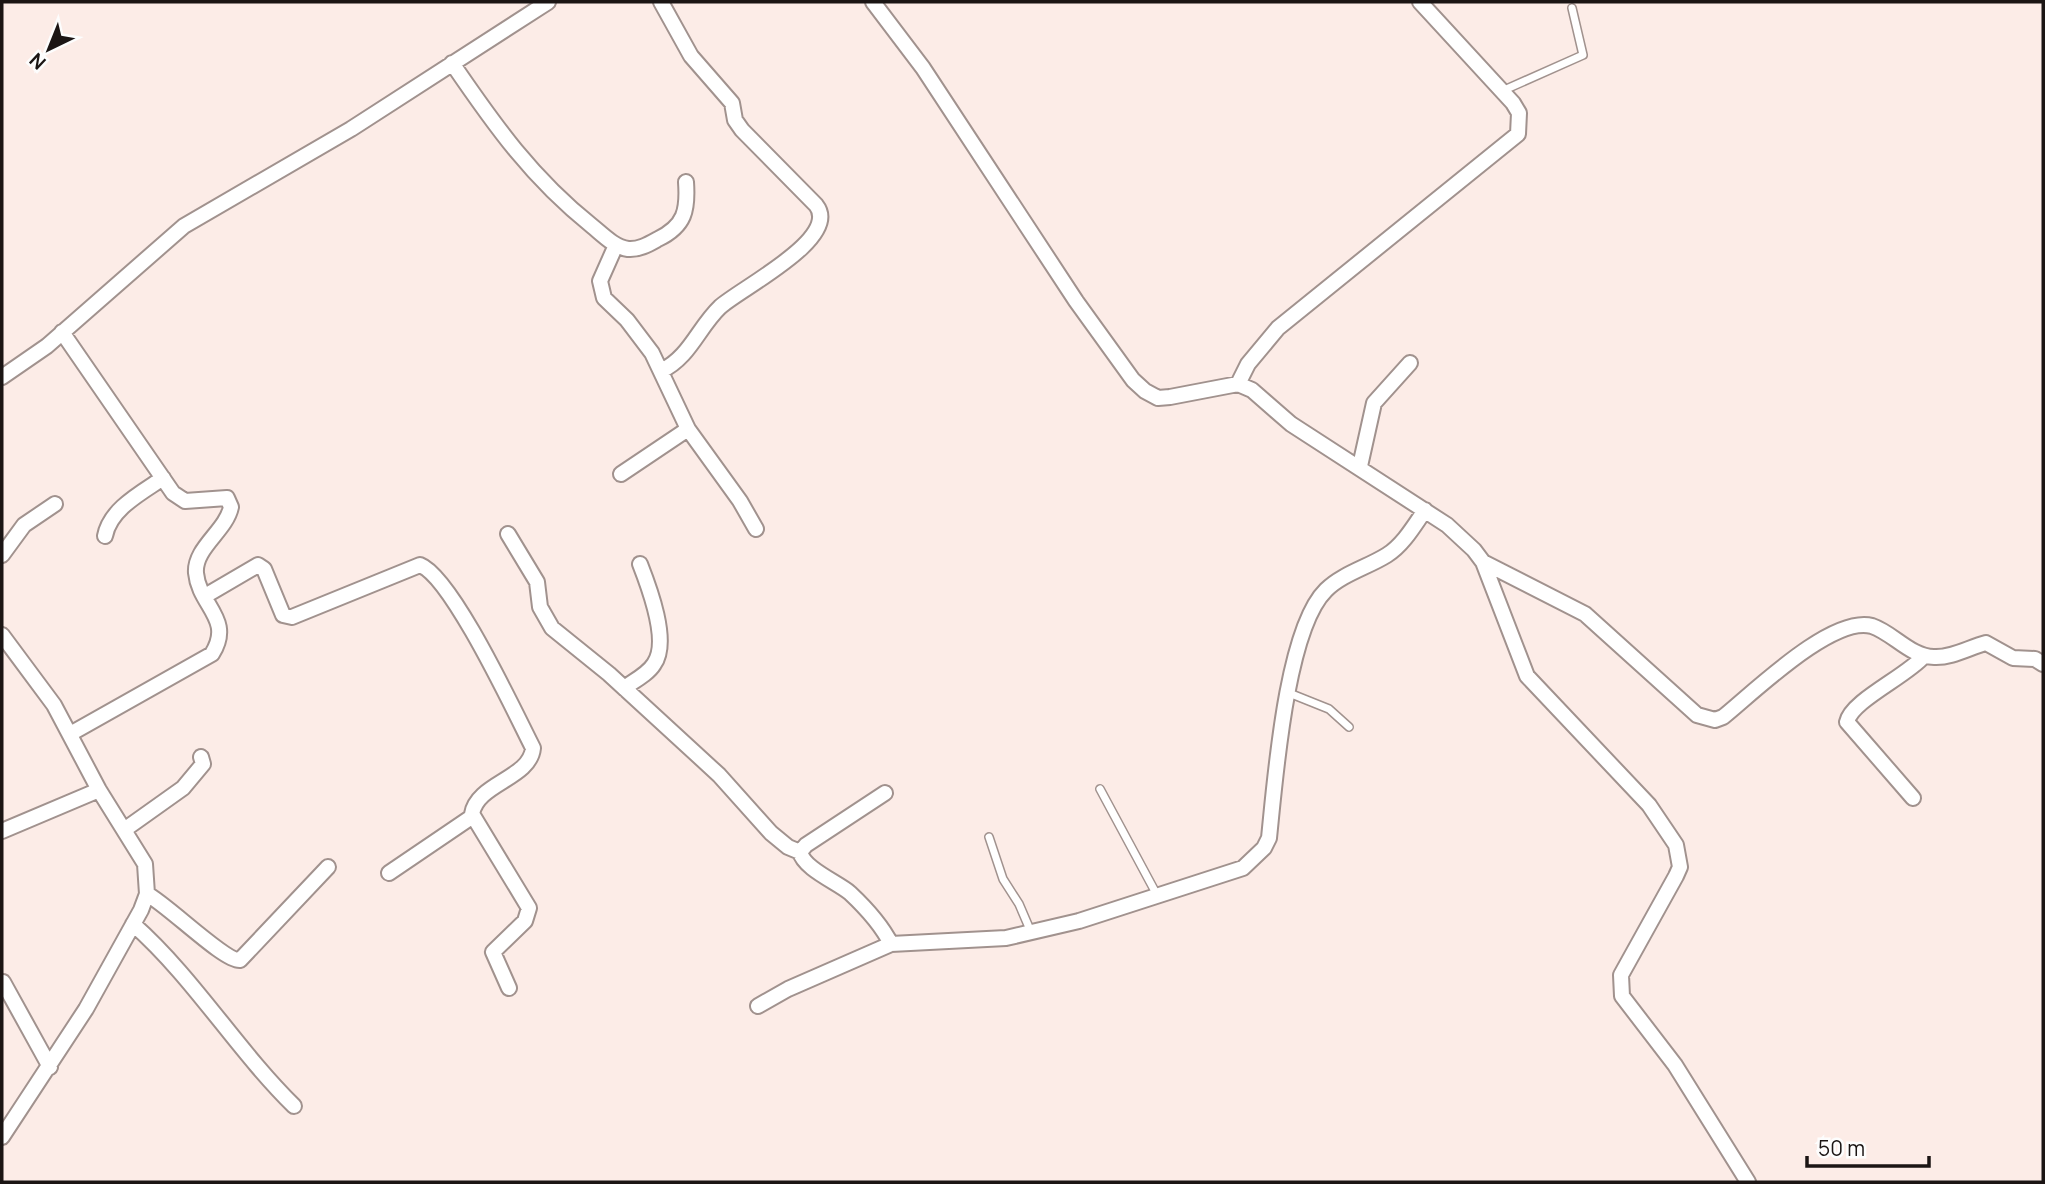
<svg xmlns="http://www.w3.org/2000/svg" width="2045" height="1184" font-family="Manrope,sans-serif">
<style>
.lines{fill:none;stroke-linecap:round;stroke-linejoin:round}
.lane-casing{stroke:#a1928e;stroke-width:10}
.street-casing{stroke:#a1928e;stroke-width:18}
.lane{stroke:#fff;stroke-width:7}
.street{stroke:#fff;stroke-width:14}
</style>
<rect width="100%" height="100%" fill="#fcece7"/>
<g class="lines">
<g class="lane-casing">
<path id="lane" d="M 1502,91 L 1583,55 L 1572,8
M 1289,693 L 1329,709 L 1349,727
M 1100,789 L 1157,895
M 989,837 L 1003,879 L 1019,904 L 1031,932"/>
</g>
<g class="street-casing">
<path id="street" d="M 873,2 L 923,68 L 1076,301 L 1133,380 L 1145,391 L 1158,398 L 1170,397 L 1238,384 L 1252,390 L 1291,424 L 1447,525 L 1474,550 L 1483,562 L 1527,676 L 1649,805 L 1676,845 L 1680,867 L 1676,876 L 1621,975 L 1622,996 L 1675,1065 L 1748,1182
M 452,63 C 495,126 532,178 592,226 C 602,234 614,247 628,249 C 639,250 649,244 658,239 C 685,226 688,210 686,182
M 616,245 L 600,281 L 604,298 L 627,320 L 652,353 L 688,429 L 740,501 L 756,529
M 62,332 L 173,493 L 185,501 L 227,498 L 231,507 C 226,531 194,548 196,573 C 199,606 234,619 212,654 L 70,734
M 661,371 C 690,357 698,328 720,307 C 741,288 842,238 816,205 L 742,130 L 735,120 L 732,103 L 691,56 L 661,2
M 2,377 L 47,346 L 184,226 L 351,129 L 548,2
M 1238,384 L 1248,364 L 1278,328 L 1518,134 L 1519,113 L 1513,103 L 1420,2
M 1360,466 L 1374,403 L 1410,363
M 621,474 L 688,429
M 508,534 L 537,582 L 540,607 L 552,628 L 609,674 L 719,775 L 771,833 L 788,847 L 800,852
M 105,536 C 110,509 141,493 163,478
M 2,555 L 24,525 L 55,504
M 1483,562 L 1585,614 L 1697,715 L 1715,720 L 1723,717 C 1753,693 1832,615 1872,626 C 1893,633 1911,657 1934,657 C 1952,658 1970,647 1986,643 L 2013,658 L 2035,659 L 2043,664
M 205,596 L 258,565 L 264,569 L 283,615 L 292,617 L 420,565 C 452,577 515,713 533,748 C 530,779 477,783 472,814 L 529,908 L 525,921 L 493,952 L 509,988
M 2,635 L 54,705 L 99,790 L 145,864 L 147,894 L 141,910 L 86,1009 L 2,1137
M 624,688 C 634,681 648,674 654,664 C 670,642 649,587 640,564
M 885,793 L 806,845 L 800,852 C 804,869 837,882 850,893 C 866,908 881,924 891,944
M 1913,798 L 1847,722 C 1851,701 1907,676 1924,656
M 124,830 L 183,788 L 203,764 L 201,757
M 2,831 L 99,790
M 389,873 L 473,816
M 147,894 C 169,906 225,962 240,960 L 328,867
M 133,924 C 194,978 236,1049 294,1106
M 3,982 L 50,1067
M 758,1006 L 788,989 L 891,944 L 1006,938 L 1079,921 L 1243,868 L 1264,848 L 1269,838 C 1275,781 1286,629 1326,590 C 1342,574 1368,567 1387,555 C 1403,545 1414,526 1425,510"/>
</g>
<use href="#lane" class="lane"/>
<use href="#street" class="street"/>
</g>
<rect width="2045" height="1184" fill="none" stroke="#1b1514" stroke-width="7"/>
<g transform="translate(49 49) rotate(223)" stroke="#fdfdfd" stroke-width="5" paint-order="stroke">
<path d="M0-5L12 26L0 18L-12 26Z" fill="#1b1514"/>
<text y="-10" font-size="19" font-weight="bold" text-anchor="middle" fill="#1b1514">N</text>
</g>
<path d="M1807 1156v10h122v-10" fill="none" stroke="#1b1514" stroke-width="3.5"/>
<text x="1818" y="1156" font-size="21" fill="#1b1514" stroke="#fdfdfd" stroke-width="5" paint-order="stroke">50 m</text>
</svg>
